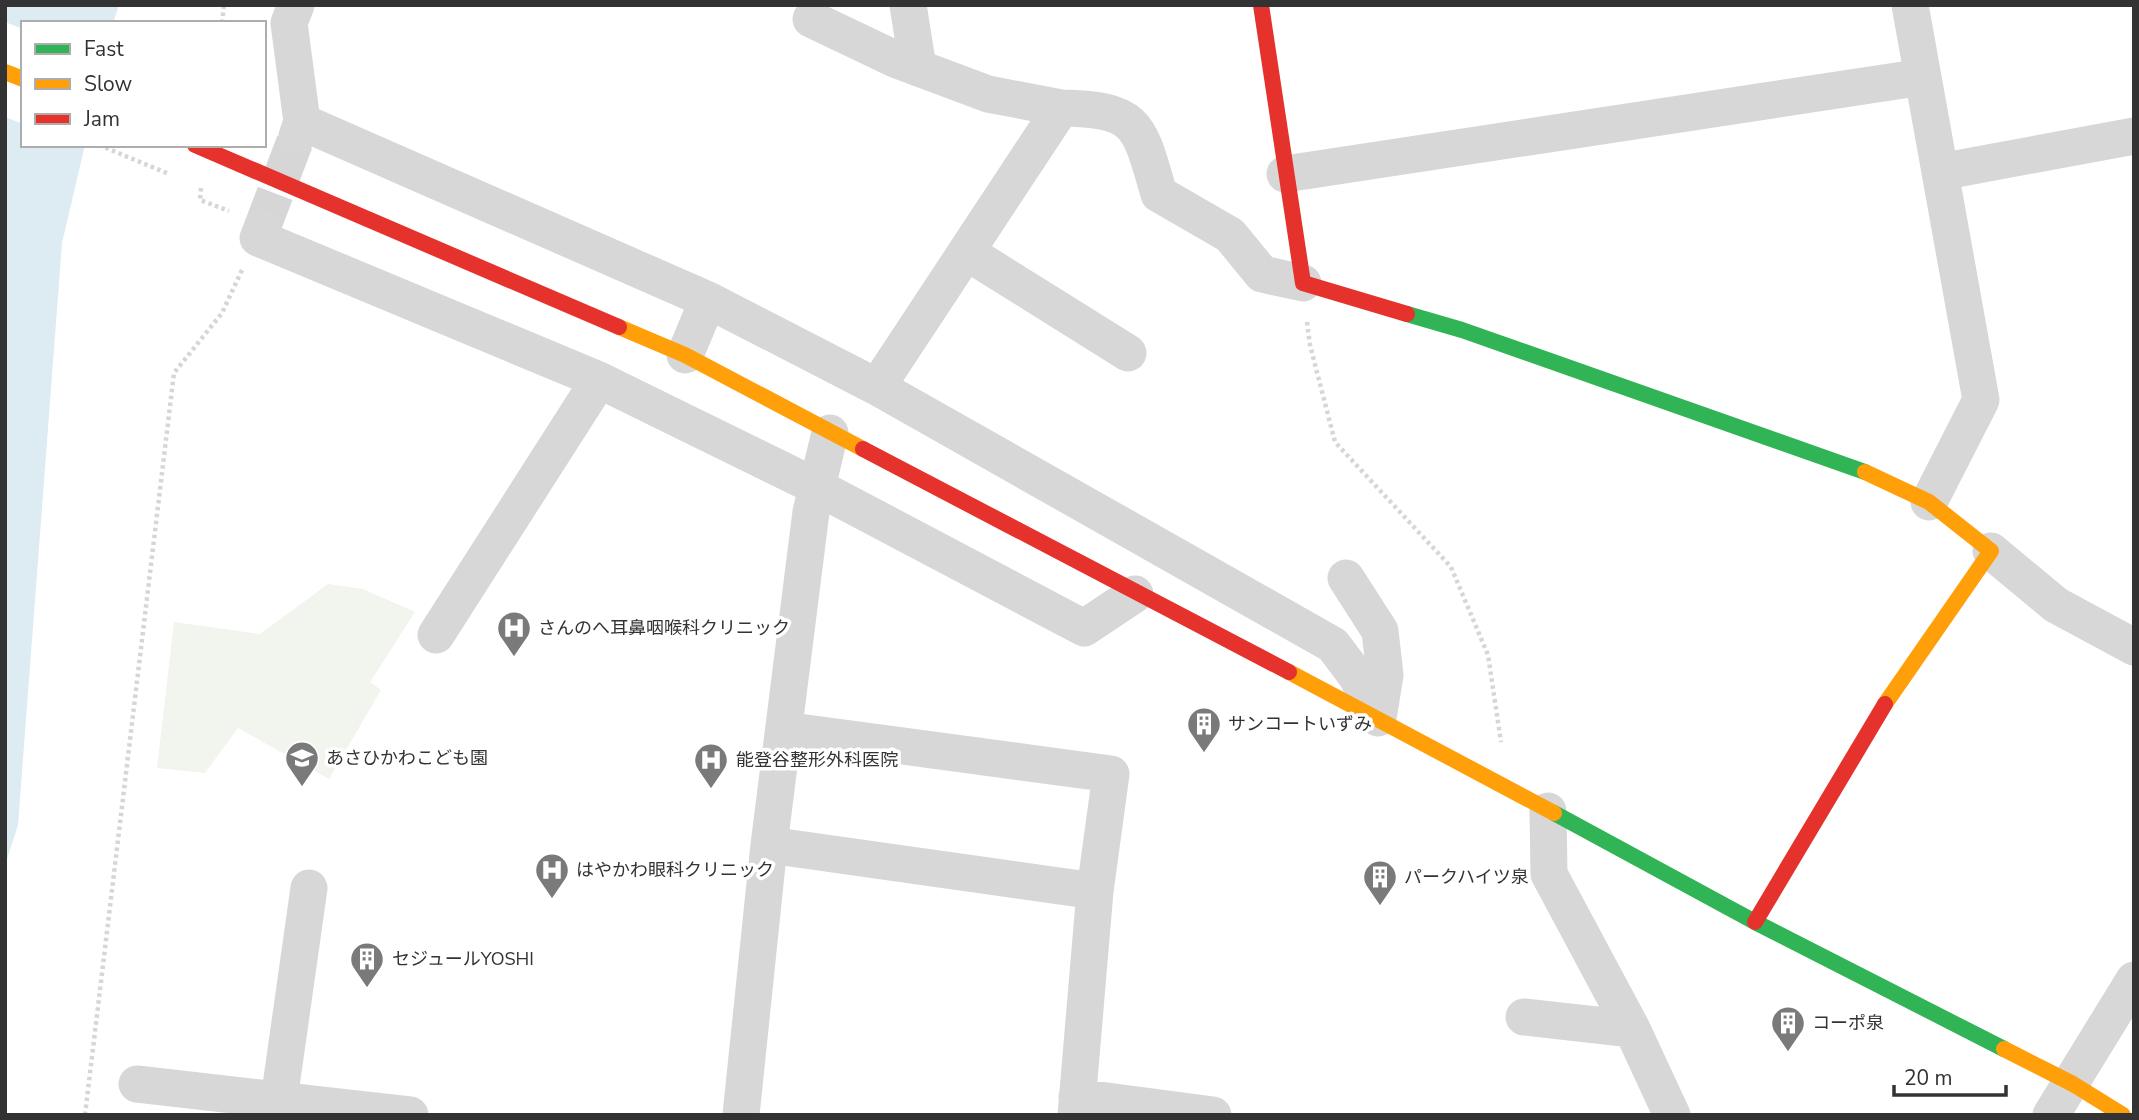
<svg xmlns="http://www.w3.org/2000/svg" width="2139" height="1120" font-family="'Nunito Sans','Noto Sans JP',sans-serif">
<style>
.green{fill:#f1f5ed}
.water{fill:#ddebf3}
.pier{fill:#fff}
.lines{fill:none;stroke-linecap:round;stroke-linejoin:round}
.street-tunnel{stroke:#d6d6d6;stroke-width:37;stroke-dasharray:37 18;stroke-linecap:butt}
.path{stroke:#d6d6d6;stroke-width:4.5;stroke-dasharray:3.5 3.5;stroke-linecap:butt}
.street{stroke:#d7d7d7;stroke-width:37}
.fast{stroke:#30b455;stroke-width:16}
.slow{stroke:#ff9f0a;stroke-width:16}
.jam{stroke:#e5322d;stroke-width:16}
.labels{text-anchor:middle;stroke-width:7;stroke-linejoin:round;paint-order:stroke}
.poi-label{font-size:18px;fill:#333;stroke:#fff;text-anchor:start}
</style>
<rect width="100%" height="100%" fill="#fff"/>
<path class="green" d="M 328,584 L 363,589 L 415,612 L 370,682 L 381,690 L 329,779 L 238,728 L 205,773 L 157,768 L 174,622 L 260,634 Z"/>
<path class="water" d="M 5,5 L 119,5 L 113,23 L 23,23 L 23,145 L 85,145 L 62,243 L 18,825 L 5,865 Z"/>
<path class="pier" d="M 5,22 L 23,29 L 23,124 L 5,117 Z"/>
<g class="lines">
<path class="street-tunnel" d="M 262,228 L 297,136"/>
<path class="path" d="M 222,23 L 224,5
M 99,145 L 169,174
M 201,188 L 200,200 L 229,211
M 1307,322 L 1310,345 L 1335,442 L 1451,567 L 1488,655 L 1501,742
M 85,1115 L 174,373 L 222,313 L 242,270"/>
<path class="street" d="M 296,5 L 289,23 L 302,122 L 297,136
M 908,5 L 918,68
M 1910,5 L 1981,400 L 1929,502
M 811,19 L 897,60 L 988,94 L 1061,108
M 302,122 L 708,300 L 685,355
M 1940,172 L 2134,136
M 1285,174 L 1923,77
M 262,228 L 258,238 L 599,380 L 817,487 L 1084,628 L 1135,594
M 968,253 L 1128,353
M 708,300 L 877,387 L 1333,645 L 1357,677 L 1378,718
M 877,387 L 1061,108 C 1139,109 1139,125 1159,194 L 1230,235 L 1262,274 L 1303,283
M 1991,551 L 2056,605 L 2134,647
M 1346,578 L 1380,631 L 1385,675 L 1378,718
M 436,635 L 599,380
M 784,730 L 1111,774 L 1095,891 L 1076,1115
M 1548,811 L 1549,874 L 1632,1029 L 1672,1115
M 769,845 L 1095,891
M 1524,1017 L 1632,1029
M 137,1084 L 410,1115
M 1077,1097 L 1213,1115
M 279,1100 L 309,888
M 741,1115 L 769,845 L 811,512 L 830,433
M 2051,1115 L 2134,980"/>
<path class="fast" d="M 1407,314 L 1462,330 L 1865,472
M 1554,813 L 1755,922 L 2004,1049"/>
<path class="slow" d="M 5,72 L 23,79
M 619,327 L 685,355 L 863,449
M 1865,472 L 1929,502 L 1991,551 L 1885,704
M 1289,672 L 1554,813
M 2004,1049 L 2073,1084 L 2123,1115"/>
<path class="jam" d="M 1261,5 L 1303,283 L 1407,314
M 195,145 L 619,327
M 863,449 L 1289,672
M 1755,922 L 1885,704"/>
</g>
<defs>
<g id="hospital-pin" transform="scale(1.75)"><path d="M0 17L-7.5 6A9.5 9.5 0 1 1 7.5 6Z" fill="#7a7a7a" stroke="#fff"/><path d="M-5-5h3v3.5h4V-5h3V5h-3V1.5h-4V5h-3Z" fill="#fff"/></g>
<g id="building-pin" transform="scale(1.75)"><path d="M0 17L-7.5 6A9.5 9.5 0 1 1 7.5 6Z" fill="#7a7a7a" stroke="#fff"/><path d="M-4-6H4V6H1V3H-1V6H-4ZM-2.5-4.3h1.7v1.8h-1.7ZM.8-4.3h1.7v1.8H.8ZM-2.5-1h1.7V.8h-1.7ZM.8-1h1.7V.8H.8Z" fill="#fff"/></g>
<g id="school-pin" transform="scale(1.75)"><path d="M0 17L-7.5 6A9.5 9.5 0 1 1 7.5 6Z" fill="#7a7a7a" stroke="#fff"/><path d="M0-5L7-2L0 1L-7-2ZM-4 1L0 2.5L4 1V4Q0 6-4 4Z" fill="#fff"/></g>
</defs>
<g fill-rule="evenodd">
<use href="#hospital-pin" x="514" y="628"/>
<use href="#building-pin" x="1204" y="724"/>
<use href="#school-pin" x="302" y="758"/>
<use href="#hospital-pin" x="711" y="760"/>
<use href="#hospital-pin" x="552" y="870"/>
<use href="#building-pin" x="1380" y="877"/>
<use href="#building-pin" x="367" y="959"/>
<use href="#building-pin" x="1788" y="1023"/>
</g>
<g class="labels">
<g class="poi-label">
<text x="538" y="634">さんのへ耳鼻咽喉科クリニック</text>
<text x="1228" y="730">サンコートいずみ</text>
<text x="326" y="764">あさひかわこども園</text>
<text x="736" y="766">能登谷整形外科医院</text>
<text x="576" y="876">はやかわ眼科クリニック</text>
<text x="1404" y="883">パークハイツ泉</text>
<text x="392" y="965">セジュールYOSHI</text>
<text x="1812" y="1029">コーポ泉</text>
</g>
</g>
<rect width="2139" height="1120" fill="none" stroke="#333333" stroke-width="14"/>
<rect x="21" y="21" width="245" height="126" fill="#ffffff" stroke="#adadad" stroke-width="2"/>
<rect x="35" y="44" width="35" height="10" fill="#30b455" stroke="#adadad" stroke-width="2"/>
<text x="84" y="56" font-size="21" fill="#333333">Fast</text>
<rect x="35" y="79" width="35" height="10" fill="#ff9f0a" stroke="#adadad" stroke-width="2"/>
<text x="84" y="91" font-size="21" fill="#333333">Slow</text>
<rect x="35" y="114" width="35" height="10" fill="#e5322d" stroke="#adadad" stroke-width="2"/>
<text x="84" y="126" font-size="21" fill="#333333">Jam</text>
<path d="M1894 1085v10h112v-10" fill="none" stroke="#333333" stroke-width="3.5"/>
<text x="1904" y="1085" font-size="21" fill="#333333" stroke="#ffffff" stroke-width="5" paint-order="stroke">20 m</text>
</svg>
